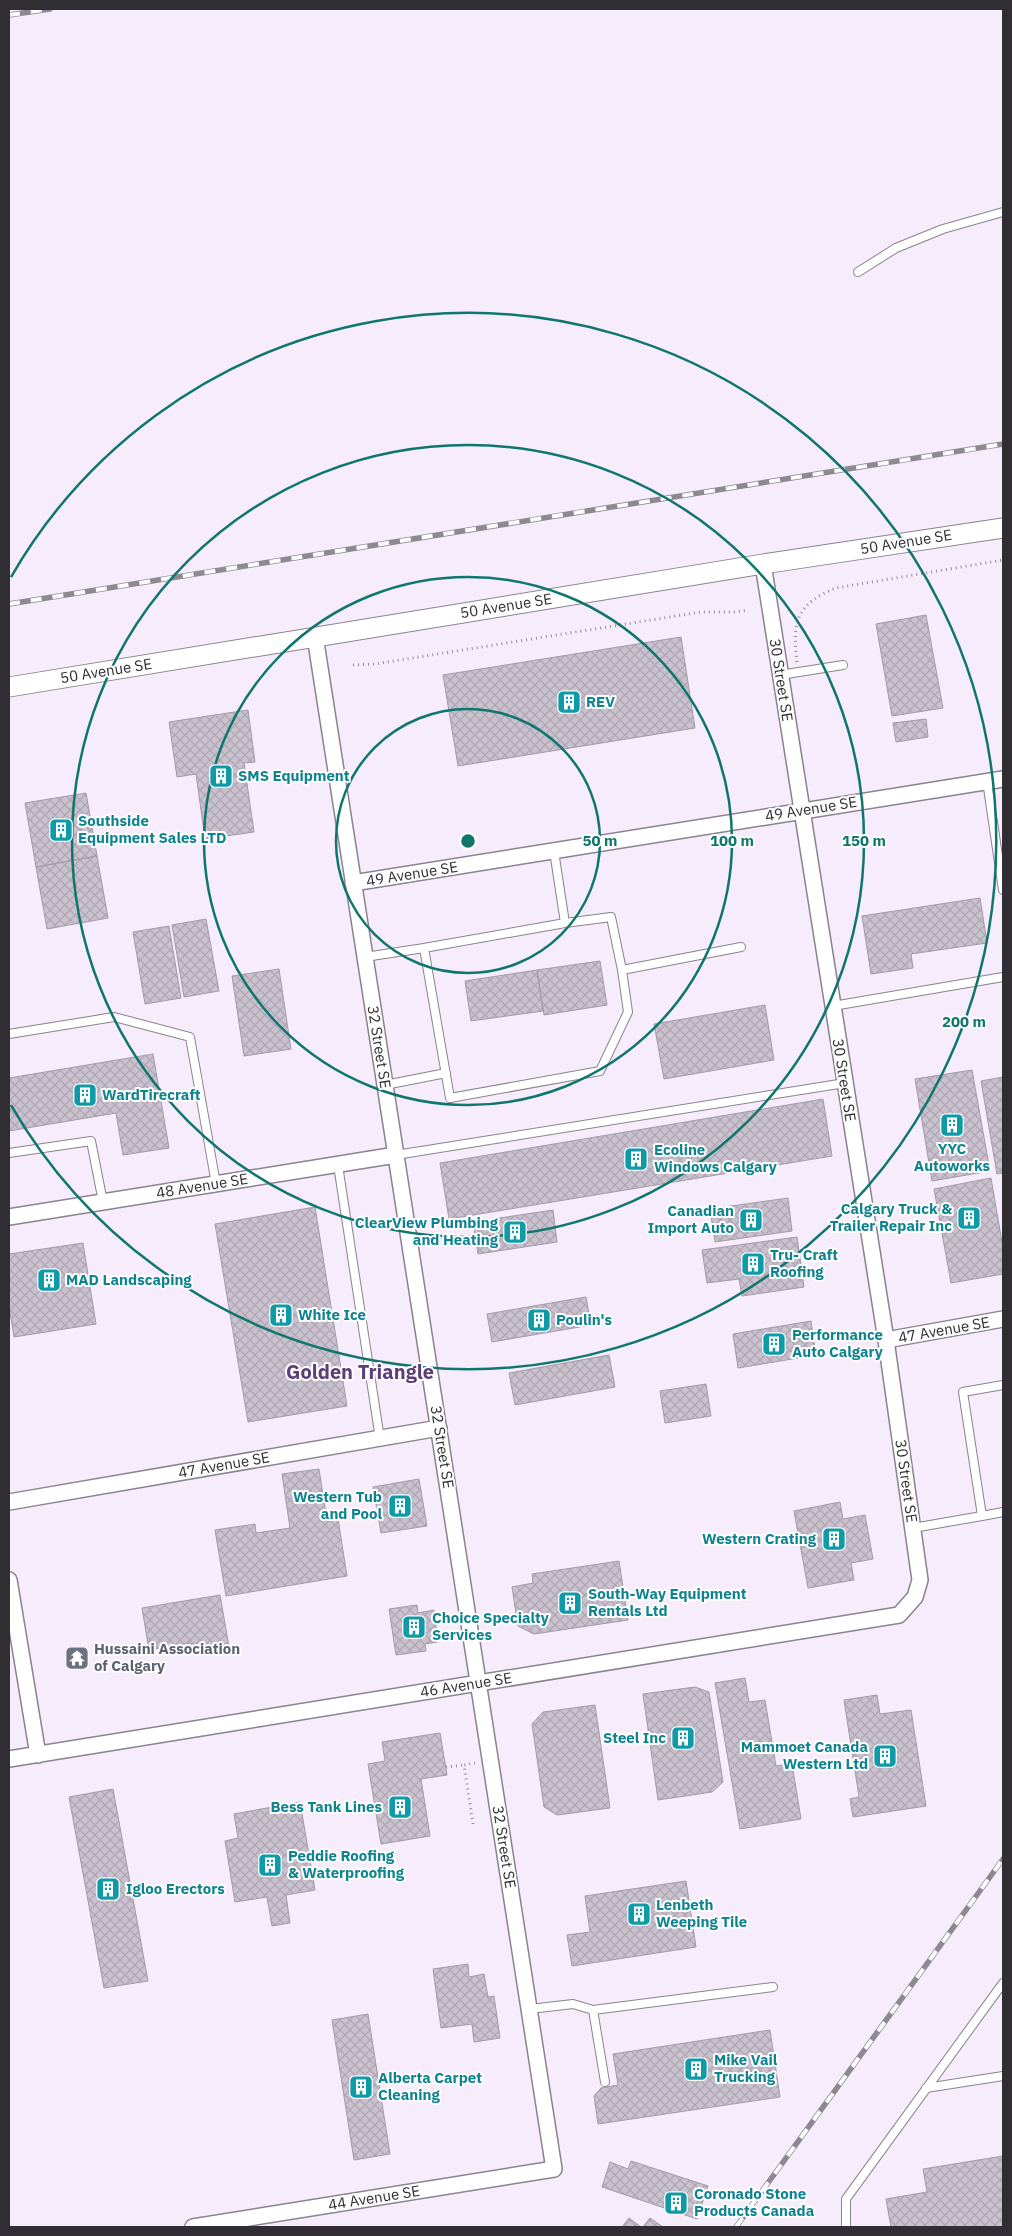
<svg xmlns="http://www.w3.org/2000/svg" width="1012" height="2236" font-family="'IBM Plex Sans',sans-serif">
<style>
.building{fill:url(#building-cross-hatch);stroke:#a39aa8}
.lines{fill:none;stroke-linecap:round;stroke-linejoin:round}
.service-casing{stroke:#8b828f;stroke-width:10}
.minor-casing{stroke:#8b828f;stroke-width:18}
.tertiary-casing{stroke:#8b828f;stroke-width:21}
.path{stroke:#948e98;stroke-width:3;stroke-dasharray:1 4;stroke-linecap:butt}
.service{stroke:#fff;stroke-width:8}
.minor{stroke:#fff;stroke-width:15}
.tertiary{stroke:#fff;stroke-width:19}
.rail-casing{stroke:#8e8892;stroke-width:5.5}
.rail{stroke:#fdfdfd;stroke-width:4;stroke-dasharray:11;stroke-linecap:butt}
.ring{fill:none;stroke:#0f766e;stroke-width:2.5}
.labels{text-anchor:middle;stroke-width:4;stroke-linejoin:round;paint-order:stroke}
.street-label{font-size:15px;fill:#312e33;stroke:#fdfdfd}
.culture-label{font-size:15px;font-weight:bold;fill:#0d838f;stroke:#fdfdfd;text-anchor:start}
.worship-label{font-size:15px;font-weight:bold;fill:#5b616d;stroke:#fdfdfd;text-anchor:start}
.district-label{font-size:20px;font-weight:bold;fill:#5c3e79;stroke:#fdfdfd}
.centre{fill:#0f766e;stroke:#fdfdfd;stroke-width:2.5}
.ring-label{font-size:15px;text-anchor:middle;font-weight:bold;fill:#0f766e;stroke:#fdfdfd;stroke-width:4;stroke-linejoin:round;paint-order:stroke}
</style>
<defs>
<pattern id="building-cross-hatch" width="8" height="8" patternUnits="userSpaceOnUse" patternTransform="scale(1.25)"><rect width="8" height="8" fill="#cac1cf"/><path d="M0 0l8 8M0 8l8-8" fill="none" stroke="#aea6b2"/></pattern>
</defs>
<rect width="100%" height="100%" fill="#f6ecfb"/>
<path class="building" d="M 926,615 L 943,708 L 892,716 L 876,624 Z
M 681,637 L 695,728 L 458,766 L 443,675 Z
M 248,710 L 255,762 L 244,763 L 254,832 L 205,839 L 196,774 L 177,777 L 169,722 Z
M 926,719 L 928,737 L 896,742 L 893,723 Z
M 86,793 L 97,856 L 36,867 L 25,803 Z
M 97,856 L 108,918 L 47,929 L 36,867 Z
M 980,898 L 987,943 L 911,954 L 913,968 L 871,974 L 862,916 Z
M 206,919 L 219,991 L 184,997 L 172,925 Z
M 169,926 L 181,998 L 145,1004 L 133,932 Z
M 600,961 L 607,1005 L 544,1015 L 537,970 Z
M 279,969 L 291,1049 L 244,1056 L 232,976 Z
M 537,970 L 543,1011 L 471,1021 L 465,981 Z
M 765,1005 L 774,1060 L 664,1079 L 654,1024 Z
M 153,1054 L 169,1148 L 123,1155 L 116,1113 L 9,1131 L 9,1078 Z
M 972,1070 L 990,1171 L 932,1181 L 915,1079 Z
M 1003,1077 L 1003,1173 L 997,1174 L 981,1081 Z
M 823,1099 L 832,1156 L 449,1219 L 440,1163 Z
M 991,1178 L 1003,1248 L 1003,1274 L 951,1283 L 934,1189 Z
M 788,1198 L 792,1231 L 715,1242 L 710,1209 Z
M 315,1207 L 347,1406 L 248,1422 L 215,1224 Z
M 553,1210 L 557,1242 L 478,1254 L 473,1222 Z
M 797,1237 L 804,1287 L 742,1296 L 739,1279 L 707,1283 L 702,1250 Z
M 83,1243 L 96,1324 L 14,1337 L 9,1306 L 9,1254 Z
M 586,1297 L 591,1325 L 492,1342 L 487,1314 Z
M 811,1321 L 816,1355 L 738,1368 L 733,1334 Z
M 609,1355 L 615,1387 L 515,1405 L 509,1373 Z
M 706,1384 L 711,1416 L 665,1423 L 660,1391 Z
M 319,1469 L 327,1521 L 338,1519 L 347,1576 L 226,1596 L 215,1530 L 255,1524 L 256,1533 L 290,1528 L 282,1474 Z
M 419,1479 L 427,1526 L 381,1533 L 373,1487 Z
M 840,1502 L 843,1519 L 865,1515 L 873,1559 L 851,1563 L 854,1580 L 808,1588 L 794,1511 Z
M 619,1561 L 628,1620 L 534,1634 L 518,1626 L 512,1587 L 533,1583 L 532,1574 Z
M 220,1595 L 229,1647 L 192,1653 L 191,1643 L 149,1650 L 142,1608 Z
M 417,1605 L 418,1613 L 434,1610 L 438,1642 L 425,1644 L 426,1651 L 396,1655 L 389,1609 Z
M 745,1678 L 749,1702 L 765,1700 L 776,1766 L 792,1764 L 801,1819 L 740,1829 L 715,1683 Z
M 695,1687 L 709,1692 L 723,1782 L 712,1792 L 658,1800 L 643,1694 Z
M 877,1695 L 880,1714 L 911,1710 L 926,1806 L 853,1817 L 850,1799 L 859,1797 L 844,1700 Z
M 595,1705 L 610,1808 L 557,1815 L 544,1807 L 532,1724 L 543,1712 Z
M 440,1733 L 447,1775 L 421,1779 L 430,1836 L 381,1844 L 368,1764 L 385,1761 L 382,1742 Z
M 113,1789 L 148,1981 L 104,1988 L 69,1797 Z
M 300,1802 L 315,1890 L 286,1895 L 290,1923 L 272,1926 L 267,1897 L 235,1902 L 225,1841 L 238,1838 L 234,1814 Z
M 686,1881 L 696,1947 L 572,1966 L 567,1935 L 590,1932 L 585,1896 Z
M 468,1964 L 469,1977 L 484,1974 L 488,1997 L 494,1996 L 500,2038 L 474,2042 L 472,2024 L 441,2028 L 433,1969 Z
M 368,2014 L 390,2154 L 354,2160 L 332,2020 Z
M 770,2030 L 780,2097 L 598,2124 L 594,2096 L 601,2088 L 618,2085 L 613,2054 Z
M 1003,2156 L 1003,2227 L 891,2227 L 886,2199 L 927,2192 L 923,2169 Z
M 631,2161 L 708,2186 L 697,2219 L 602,2187 L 610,2162 L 628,2169 Z
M 629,2218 L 641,2227 L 622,2227 Z
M 650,2218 L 663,2227 L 643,2227 Z"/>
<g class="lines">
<g class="service-casing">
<path id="service" d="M 858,272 L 896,248 L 943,229 L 1003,212
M 780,675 L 843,665
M 987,781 L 1003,890
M 554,851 L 565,923 L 424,948 L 450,1098 L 600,1071 L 628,1012 L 622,970 L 741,947
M 565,923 L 611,917 L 622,970
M 365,957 L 424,948
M 833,1006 L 1003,977
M 9,1034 L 114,1017 L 190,1037 L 216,1184
M 385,1085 L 446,1073
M 9,1153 L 91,1141 L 103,1202
M 396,1155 L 845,1083
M 338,1165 L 380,1439
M 982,1516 L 1003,1512
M 913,1528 L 982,1516 L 963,1392 L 1003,1385
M 530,2009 L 573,2004 L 593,2010 L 773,1987
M 593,2010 L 605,2082
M 926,2088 L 1003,2076
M 846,2227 L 846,2199 L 1003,1983"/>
</g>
<g class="minor-casing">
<path id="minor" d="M 353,883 L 1003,779
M 9,1217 L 396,1155
M 886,1340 L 1003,1319
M 9,1502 L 439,1428
M 9,1580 L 38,1755
M 9,1759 L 899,1615 L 915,1597 L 920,1580 L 886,1340 L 763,564
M 193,2227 L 554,2169 L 315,636"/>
</g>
<g class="tertiary-casing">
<path id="tertiary" d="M 9,687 L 763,564 L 1003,528"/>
</g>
<path class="path" d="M 797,662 C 792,622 796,604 836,588 L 1003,560
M 353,665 L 375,664 L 701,612 L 735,612 L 748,610
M 446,1767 L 464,1765
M 473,1824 L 464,1765 L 475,1763"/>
<use href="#service" class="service"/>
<use href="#minor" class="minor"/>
<use href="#tertiary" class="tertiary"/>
<g class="rail-casing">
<path id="rail" d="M 9,15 L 50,9
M 9,604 L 1003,444
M 736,2227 L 1003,1859"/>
</g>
<use href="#rail" class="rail"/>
</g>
<g class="ring">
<circle cx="468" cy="841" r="132"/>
<circle cx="468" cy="841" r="264"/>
<circle cx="468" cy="841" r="396"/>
<path d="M11 577A528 528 0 1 1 11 1105"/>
</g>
<defs>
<g id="building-square" transform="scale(1.25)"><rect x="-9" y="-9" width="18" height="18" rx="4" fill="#0f9aa8" stroke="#fdfdfd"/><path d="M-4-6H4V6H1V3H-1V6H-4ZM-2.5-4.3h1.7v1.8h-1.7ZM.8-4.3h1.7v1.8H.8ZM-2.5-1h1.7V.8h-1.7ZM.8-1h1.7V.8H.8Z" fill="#fff"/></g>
<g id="temple-square" transform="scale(1.25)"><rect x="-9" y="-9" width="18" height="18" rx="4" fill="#6b7280" stroke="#fdfdfd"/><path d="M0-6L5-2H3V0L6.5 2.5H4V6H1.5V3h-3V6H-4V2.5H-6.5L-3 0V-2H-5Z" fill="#fff"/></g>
</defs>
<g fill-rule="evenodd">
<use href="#building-square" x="569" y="702"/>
<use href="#building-square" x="221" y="776"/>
<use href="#building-square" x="61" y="830"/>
<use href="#building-square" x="85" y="1095"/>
<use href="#building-square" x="952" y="1125"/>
<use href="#building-square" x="636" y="1159"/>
<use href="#building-square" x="969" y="1218"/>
<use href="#building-square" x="751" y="1220"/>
<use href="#building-square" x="515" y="1232"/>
<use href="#building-square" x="753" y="1264"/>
<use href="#building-square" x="49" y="1280"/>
<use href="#building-square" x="281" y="1315"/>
<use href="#building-square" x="539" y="1320"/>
<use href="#building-square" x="774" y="1344"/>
<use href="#building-square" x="400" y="1506"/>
<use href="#building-square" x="834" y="1539"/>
<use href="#building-square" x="570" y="1603"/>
<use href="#building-square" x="414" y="1627"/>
<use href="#temple-square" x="77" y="1658"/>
<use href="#building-square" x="683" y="1738"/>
<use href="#building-square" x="885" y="1756"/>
<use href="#building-square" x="400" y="1807"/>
<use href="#building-square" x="270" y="1865"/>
<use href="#building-square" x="108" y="1889"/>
<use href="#building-square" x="639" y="1914"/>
<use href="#building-square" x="696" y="2069"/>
<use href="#building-square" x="361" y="2087"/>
<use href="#building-square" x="676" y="2203"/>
</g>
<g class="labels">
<g class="street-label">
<text transform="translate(906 542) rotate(-9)" y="5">50 Avenue SE</text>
<text transform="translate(506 606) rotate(-9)" y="5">50 Avenue SE</text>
<text transform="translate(106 671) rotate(-9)" y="5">50 Avenue SE</text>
<text transform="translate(781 680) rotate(81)" y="5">30 Street SE</text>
<text transform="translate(811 809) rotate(-9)" y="5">49 Avenue SE</text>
<text transform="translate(412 874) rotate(-9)" y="5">49 Avenue SE</text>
<text transform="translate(379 1047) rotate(81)" y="5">32 Street SE</text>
<text transform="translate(844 1080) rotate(81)" y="5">30 Street SE</text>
<text transform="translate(202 1186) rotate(-9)" y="5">48 Avenue SE</text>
<text transform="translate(944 1330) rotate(-10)" y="5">47 Avenue SE</text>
<text transform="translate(442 1447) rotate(81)" y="5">32 Street SE</text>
<text transform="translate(224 1465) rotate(-10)" y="5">47 Avenue SE</text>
<text transform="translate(906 1481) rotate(82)" y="5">30 Street SE</text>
<text transform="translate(466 1685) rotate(-9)" y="5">46 Avenue SE</text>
<text transform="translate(504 1847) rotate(81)" y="5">32 Street SE</text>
<text transform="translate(374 2198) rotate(-9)" y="5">44 Avenue SE</text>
</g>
<g class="culture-label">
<text x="586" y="707">REV</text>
<text x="238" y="781">SMS Equipment</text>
<text x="78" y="826">Southside<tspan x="78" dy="17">Equipment Sales LTD</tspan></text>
<text x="102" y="1100">WardTirecraft</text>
<text x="952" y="1154" text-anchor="middle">YYC<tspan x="952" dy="17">Autoworks</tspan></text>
<text x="654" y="1155">Ecoline<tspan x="654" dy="17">Windows Calgary</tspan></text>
<text x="952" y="1214" text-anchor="end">Calgary Truck &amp;<tspan x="952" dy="17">Trailer Repair Inc</tspan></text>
<text x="734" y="1216" text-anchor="end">Canadian<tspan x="734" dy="17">Import Auto</tspan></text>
<text x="498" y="1228" text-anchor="end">ClearView Plumbing<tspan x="498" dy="17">and Heating</tspan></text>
<text x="770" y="1260">Tru- Craft<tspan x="770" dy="17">Roofing</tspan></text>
<text x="66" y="1285">MAD Landscaping</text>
<text x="298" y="1320">White Ice</text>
<text x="556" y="1325">Poulin's</text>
<text x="792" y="1340">Performance<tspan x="792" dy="17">Auto Calgary</tspan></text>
<text x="382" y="1502" text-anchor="end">Western Tub<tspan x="382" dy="17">and Pool</tspan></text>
<text x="816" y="1544" text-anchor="end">Western Crating</text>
<text x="588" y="1599">South-Way Equipment<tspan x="588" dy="17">Rentals Ltd</tspan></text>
<text x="432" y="1623">Choice Specialty<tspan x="432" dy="17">Services</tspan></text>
<text x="666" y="1743" text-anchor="end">Steel Inc</text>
<text x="868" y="1752" text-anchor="end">Mammoet Canada<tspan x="868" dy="17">Western Ltd</tspan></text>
<text x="382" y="1812" text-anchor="end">Bess Tank Lines</text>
<text x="288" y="1861">Peddie Roofing<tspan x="288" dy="17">&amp; Waterproofing</tspan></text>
<text x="126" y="1894">Igloo Erectors</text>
<text x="656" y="1910">Lenbeth<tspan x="656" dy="17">Weeping Tile</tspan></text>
<text x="714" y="2065">Mike Vail<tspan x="714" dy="17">Trucking</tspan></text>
<text x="378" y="2083">Alberta Carpet<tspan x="378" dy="17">Cleaning</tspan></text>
<text x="694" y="2199">Coronado Stone<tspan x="694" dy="17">Products Canada</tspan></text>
</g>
<g class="worship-label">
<text x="94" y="1654">Hussaini Association<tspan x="94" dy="17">of Calgary</tspan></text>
</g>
<g class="district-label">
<text x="360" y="1379">Golden Triangle</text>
</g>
</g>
<circle cx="468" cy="841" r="8" class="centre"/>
<g class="ring-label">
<text x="600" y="846">50 m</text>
<text x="732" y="846">100 m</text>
<text x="864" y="846">150 m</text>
<text x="964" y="1027">200 m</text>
</g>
<rect width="1012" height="2236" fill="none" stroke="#312e33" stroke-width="20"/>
</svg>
